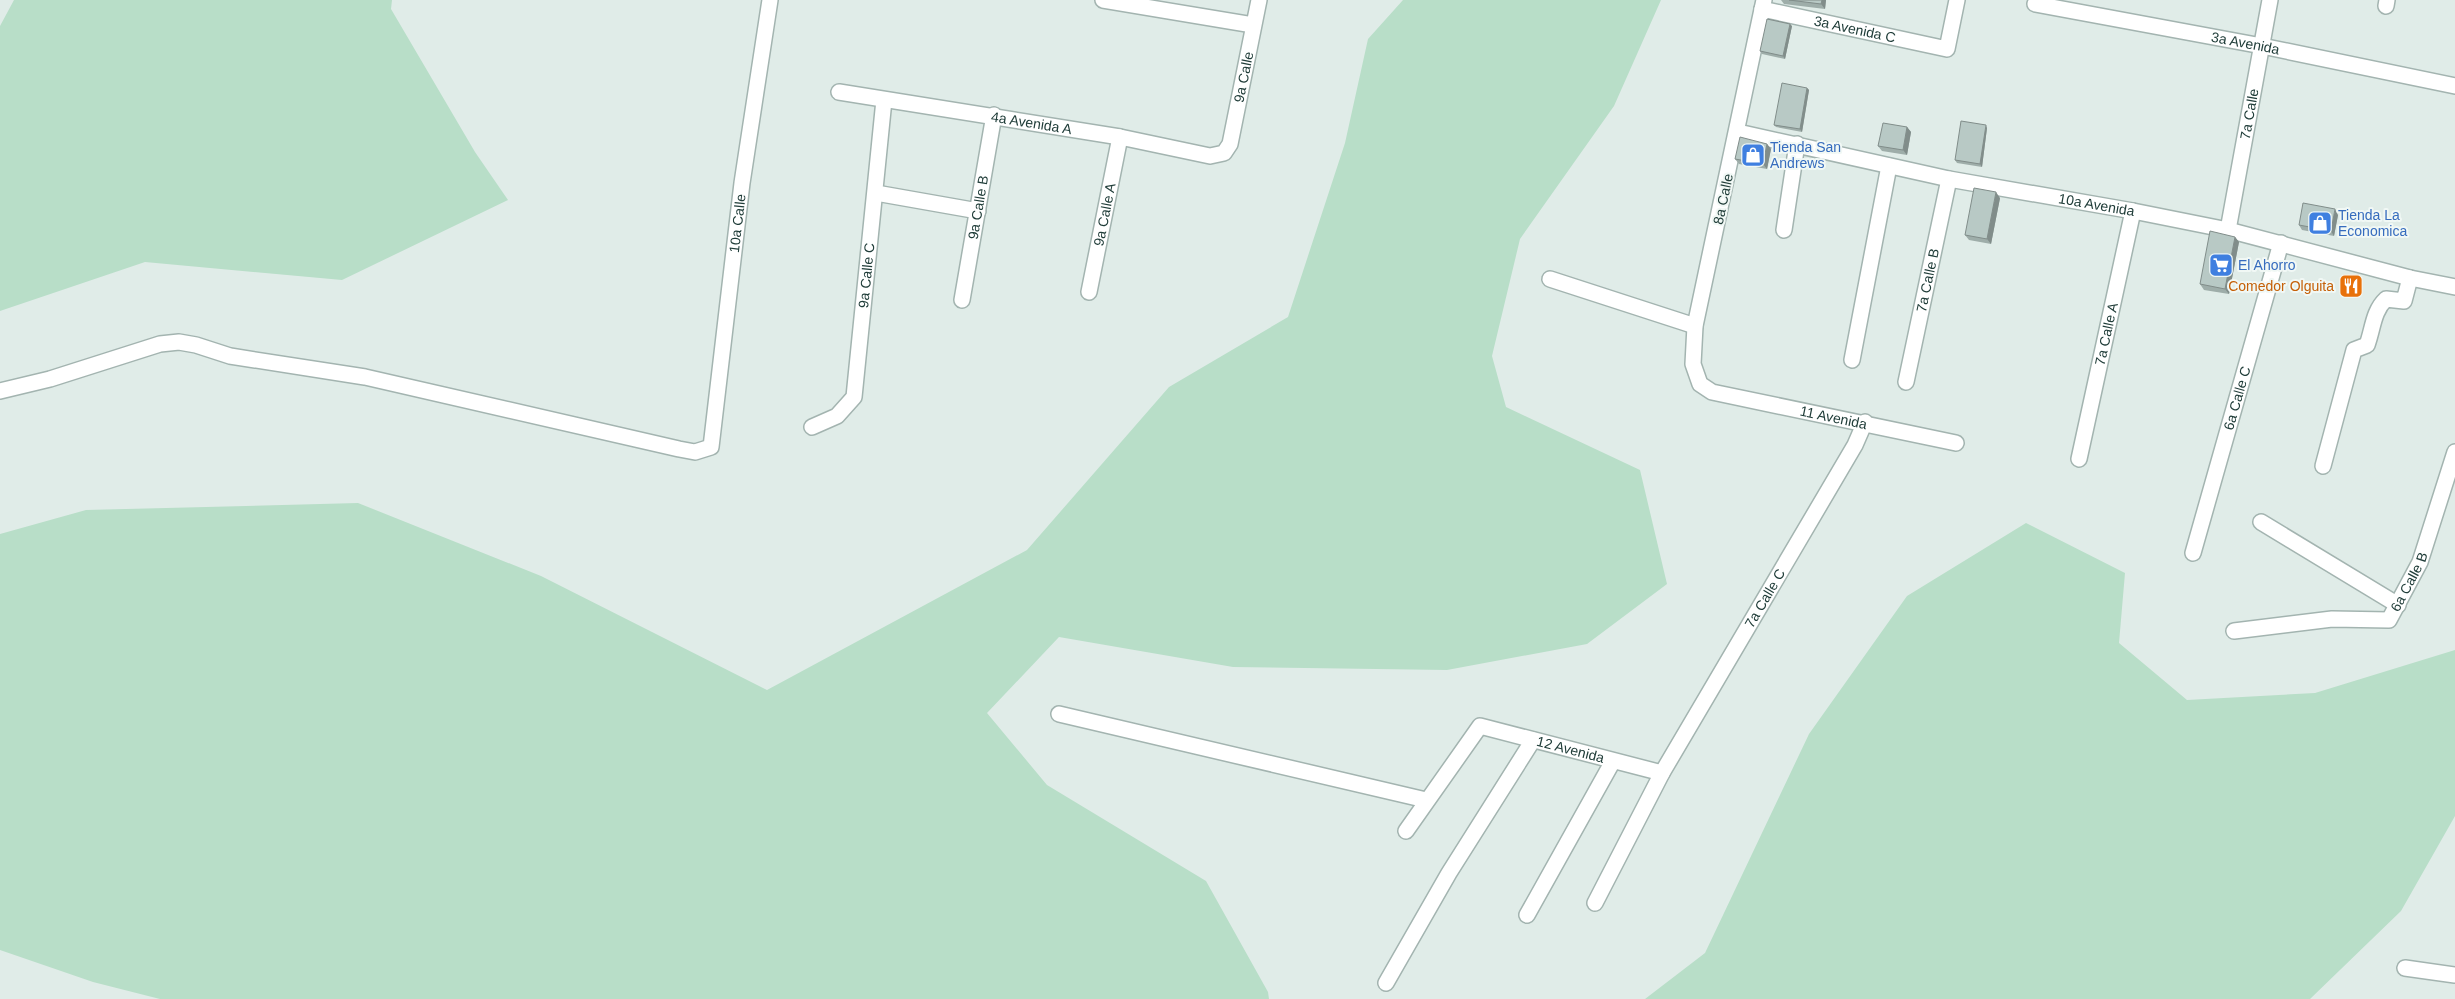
<svg xmlns="http://www.w3.org/2000/svg" width="2455" height="999" font-family="Arial,sans-serif">
<style>
.green{fill:#b8dec8}
.lines{fill:none;stroke-linecap:round;stroke-linejoin:round}
.minor-casing{stroke:#a3b4b0;stroke-width:18}
.minor{stroke:#fff;stroke-width:15}
.wall{fill:#9eada9}
.shaded-wall{fill:#818d8a}
.building{fill:#b8c9c5;stroke:#818d8a}
.labels{text-anchor:middle;stroke-width:4;stroke-linejoin:round;paint-order:stroke}
.street-label{font-size:14px;fill:#203d39;stroke:#f1f8f5}
.shop-label{font-size:14px;fill:#366cbe;stroke:#f1f8f5;text-anchor:start}
.food-label{font-size:14px;fill:#c56008;stroke:#f1f8f5;text-anchor:end}
</style>
<rect width="100%" height="100%" fill="#e0ece8"/>
<path class="green" d="M 14,0 L 392,0 L 391,9 L 475,152 L 508,200 L 342,280 L 145,262 L 0,311 L 0,26 Z
M 1403,0 L 1661,0 L 1614,106 L 1520,239 L 1492,356 L 1506,407 L 1640,470 L 1667,584 L 1587,644 L 1447,670 L 1233,667 L 1059,637 L 987,713 L 1047,785 L 1206,881 L 1268,992 L 1269,999 L 160,999 L 93,982 L 0,950 L 0,534 L 86,510 L 358,503 L 541,576 L 767,690 L 1027,550 L 1169,387 L 1288,317 L 1345,143 L 1368,39 Z
M 2026,523 L 2125,573 L 2119,643 L 2187,700 L 2315,693 L 2455,650 L 2455,816 L 2401,911 L 2310,999 L 1645,999 L 1705,953 L 1809,734 L 1907,596 Z"/>
<g class="lines">
<g class="minor-casing">
<g id="minor">
<path d="M 1103,0 L 1253,25"/>
<path id="s1" d="M 1764,0 L 1695,326 L 1693,364 L 1700,384 L 1712,392 L 1956,443"/>
<path id="s2" d="M 2035,4 L 2262,46 L 2455,86"/>
<path d="M 2386,6 L 2387,0"/>
<path id="s3" d="M 1762,9 L 1947,49 L 1957,0"/>
<path id="s4" d="M 839,92 L 1120,137 L 1210,156 L 1224,153 L 1230,144 L 1259,0"/>
<path id="s5" d="M 1738,132 L 1949,179 L 2133,211 L 2228,230 L 2410,278 L 2455,287"/>
<path d="M 876,193 L 978,211"/>
<path d="M 1784,230 L 1797,144"/>
<path id="s6" d="M 2228,230 L 2270,0"/>
<path d="M 1550,279 L 1695,326"/>
<path id="s7" d="M 1089,292 L 1120,137"/>
<path id="s8" d="M 962,300 L 994,115"/>
<path d="M 1852,360 L 1889,166"/>
<path id="s9" d="M 1906,382 L 1949,179"/>
<path id="s10" d="M 0,391 L 50,379 L 160,344 L 179,342 L 196,345 L 230,356 L 365,377 L 679,449 L 695,452 L 711,447 L 742,183 L 770,0"/>
<path id="s11" d="M 812,427 L 837,416 L 854,397 L 884,100"/>
<path id="s12" d="M 2079,459 L 2133,211"/>
<path d="M 2323,466 L 2354,350 L 2367,345 C 2373,329 2373,311 2386,299 L 2404,301 L 2410,278"/>
<path d="M 2261,522 L 2398,605"/>
<path id="s13" d="M 2193,553 L 2281,243"/>
<path id="s14" d="M 2234,631 L 2332,619 L 2389,620 L 2420,562 L 2455,452"/>
<path d="M 1059,714 L 1426,800"/>
<path id="s15" d="M 1406,831 L 1480,726 L 1662,773"/>
<path id="s16" d="M 1595,903 L 1662,773 L 1855,445 L 1865,422"/>
<path d="M 1527,915 L 1613,761"/>
<path d="M 2405,968 L 2455,975"/>
<path d="M 1386,983 L 1449,873 L 1533,740"/>
</g>
</g>
<use href="#minor" class="minor"/>
</g>
<path class="wall" d="M 1781,0 L 1826,0 L 1825,9 L 1784,4 Z
M 1792,26 L 1785,59 L 1762,54 L 1760,51 Z
M 1807,88 L 1809,90 L 1802,132 L 1776,127 L 1774,125 Z
M 1907,127 L 1911,132 L 1907,155 L 1882,151 L 1878,146 Z
M 1987,128 L 1982,167 L 1957,163 L 1955,160 Z
M 1767,144 L 1771,149 L 1767,169 L 1739,164 L 1735,159 Z
M 2000,198 L 1991,244 L 1969,240 L 1965,235 Z
M 2338,215 L 2334,236 L 2302,230 L 2299,225 Z
M 2235,237 L 2239,242 L 2229,294 L 2204,290 L 2200,284 Z"/>
<path class="shaded-wall" d="M 1822,0 L 1826,0 L 1825,9 L 1821,4 Z
M 1790,24 L 1792,26 L 1785,59 L 1783,56 Z
M 1807,88 L 1809,90 L 1802,132 L 1800,129 Z
M 1986,125 L 1987,128 L 1982,167 L 1980,164 Z
M 1907,127 L 1911,132 L 1907,155 L 1903,150 Z
M 1767,144 L 1771,149 L 1767,169 L 1763,164 Z
M 1996,192 L 2000,198 L 1991,244 L 1987,239 Z
M 2335,209 L 2338,215 L 2334,236 L 2331,231 Z
M 2235,237 L 2239,242 L 2229,294 L 2225,289 Z"/>
<path class="building" d="M 1789,0 L 1822,0 L 1821,4 Z
M 1767,19 L 1790,24 L 1783,56 L 1760,51 Z
M 1782,83 L 1807,88 L 1800,129 L 1774,125 Z
M 1961,121 L 1986,125 L 1980,164 L 1955,160 Z
M 1883,123 L 1907,127 L 1903,150 L 1878,146 Z
M 1740,137 L 1767,144 L 1763,164 L 1735,159 Z
M 1974,188 L 1996,192 L 1987,239 L 1965,235 Z
M 2303,203 L 2335,209 L 2331,231 L 2299,225 Z
M 2210,231 L 2235,237 L 2225,289 L 2200,284 Z"/>
<defs>
<g id="shop-square" transform="scale(1.25)"><rect x="-9" y="-9" width="18" height="18" rx="4" fill="#3f7fe0" stroke="#f1f8f5"/><path d="M-5-2.5h2.3a2.7 3.5 0 0 1 5.4 0H5L5.5 6h-11ZM-1.5-2.5h3a1.5 2.3 0 0 0-3 0Z" fill="#fff"/></g>
<g id="supermarket-square" transform="scale(1.25)"><rect x="-9" y="-9" width="18" height="18" rx="4" fill="#3f7fe0" stroke="#f1f8f5"/><path d="M-6-5.5h2.5l.6 2H6L4.5 2H-2.5L-4.4-4H-6ZM-1.5 3.2a1.3 1.3 0 1 0 .1 0ZM3 3.2a1.3 1.3 0 1 0 .1 0Z" fill="#fff"/></g>
<g id="restaurant-square" transform="scale(1.25)"><rect x="-9" y="-9" width="18" height="18" rx="4" fill="#e8710a" stroke="#f1f8f5"/><path d="M-5-6h1v4h1v-4h1v4h1v-4h1v5L-1.5 .5V6h-2V.5L-5-1ZM5-6V6H3V1.5H1.5Q1.5-4 5-6Z" fill="#fff"/></g>
</defs>
<g fill-rule="evenodd">
<use href="#shop-square" x="1753" y="155"/>
<use href="#shop-square" x="2320" y="223"/>
<use href="#supermarket-square" x="2221" y="265"/>
<use href="#restaurant-square" x="2351" y="286"/>
</g>
<g class="labels">
<g class="street-label">
<text dy="5" stroke="none"><textPath href="#s3" startOffset="95">3a Avenida C</textPath></text>
<text dy="5" stroke="none"><textPath href="#s2" startOffset="214">3a Avenida</textPath></text>
<text dy="5" stroke="none"><textPath href="#s4" startOffset="470">9a Calle</textPath></text>
<text dy="5" stroke="none"><textPath href="#s6" startOffset="118">7a Calle</textPath></text>
<text dy="5" stroke="none"><textPath href="#s4" startOffset="195">4a Avenida A</textPath></text>
<text transform="translate(1723 199) rotate(-78)" y="5">8a Calle</text>
<text dy="5" stroke="none"><textPath href="#s5" startOffset="366">10a Avenida</textPath></text>
<text dy="5" stroke="none"><textPath href="#s8" startOffset="94">9a Calle B</textPath></text>
<text dy="5" stroke="none"><textPath href="#s7" startOffset="79">9a Calle A</textPath></text>
<text dy="5" stroke="none"><textPath href="#s10" startOffset="956">10a Calle</textPath></text>
<text dy="5" stroke="none"><textPath href="#s11" startOffset="175">9a Calle C</textPath></text>
<text dy="5" stroke="none"><textPath href="#s9" startOffset="104">7a Calle B</textPath></text>
<text dy="5" stroke="none"><textPath href="#s12" startOffset="128">7a Calle A</textPath></text>
<text dy="5" stroke="none"><textPath href="#s13" startOffset="161">6a Calle C</textPath></text>
<text dy="5" stroke="none"><textPath href="#s1" startOffset="531">11 Avenida</textPath></text>
<text dy="5" stroke="none"><textPath href="#s14" startOffset="199">6a Calle B</textPath></text>
<text dy="5" stroke="none"><textPath href="#s16" startOffset="349">7a Calle C</textPath></text>
<text dy="5" stroke="none"><textPath href="#s15" startOffset="222">12 Avenida</textPath></text>
</g>
<g class="shop-label">
<text x="1770" y="152">Tienda San<tspan x="1770" dy="16">Andrews</tspan></text>
<text x="2338" y="220">Tienda La<tspan x="2338" dy="16">Economica</tspan></text>
<text x="2238" y="270">El Ahorro</text>
</g>
<g class="food-label">
<text x="2334" y="291">Comedor Olguita</text>
</g>
</g>
</svg>
